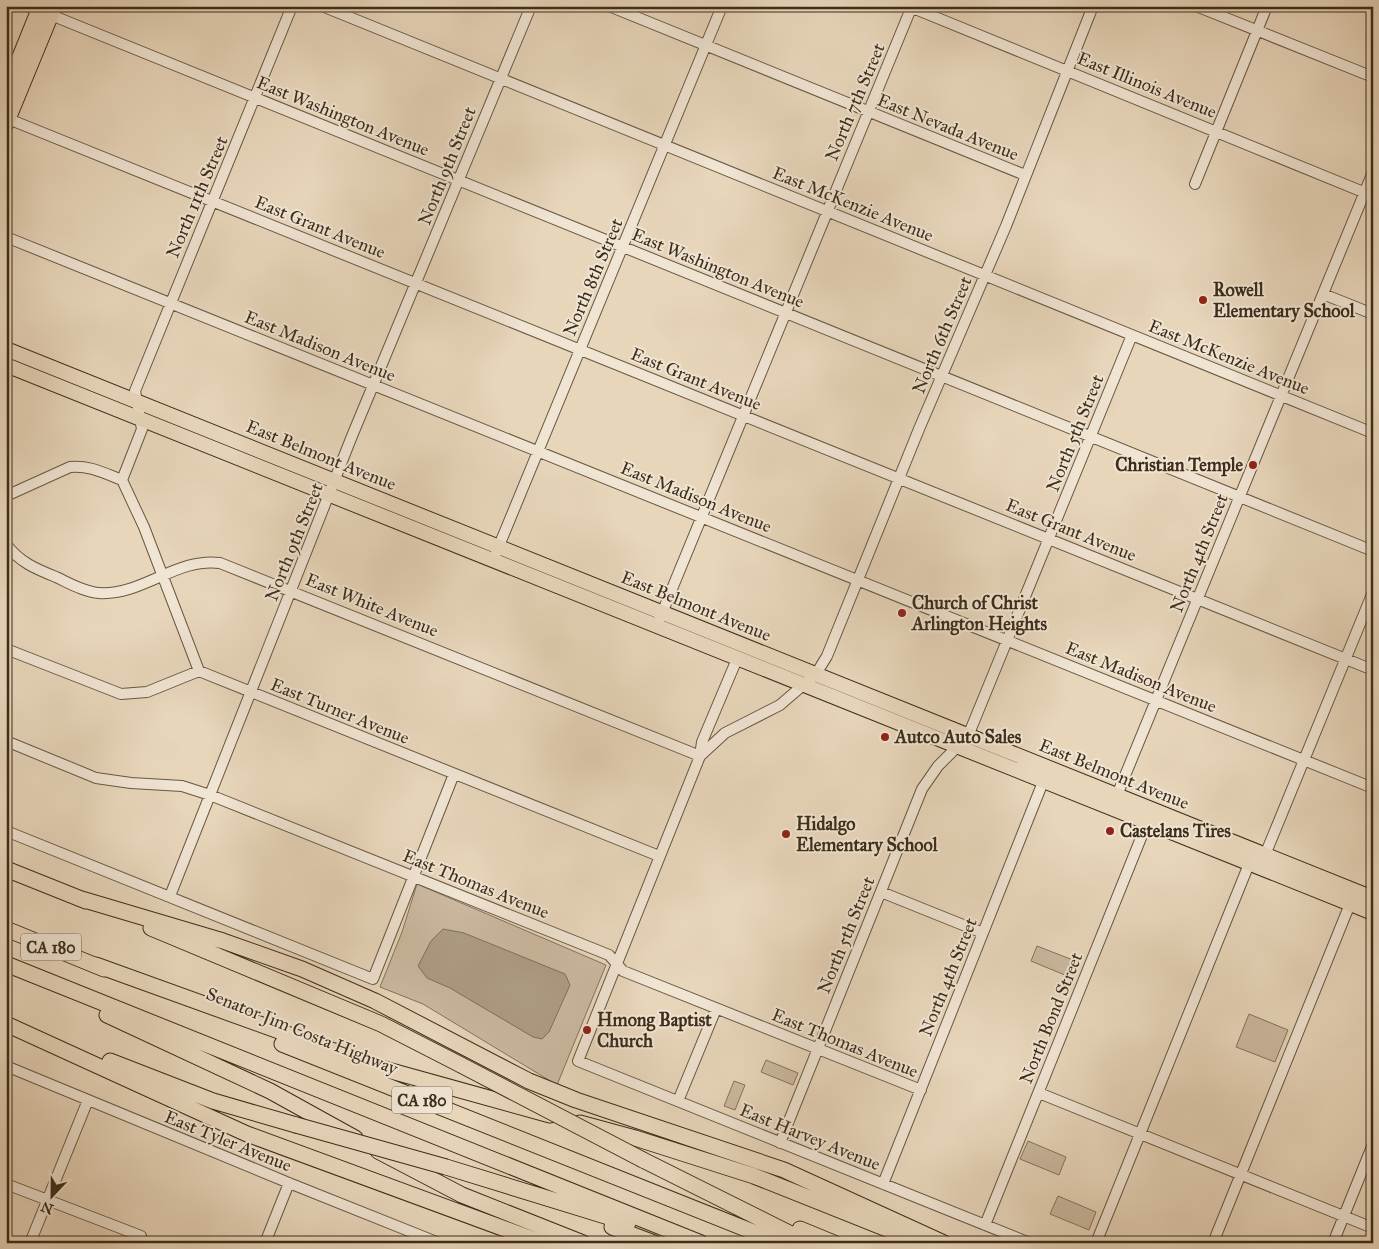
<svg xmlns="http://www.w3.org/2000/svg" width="1379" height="1249" font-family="'IM FELL Great Primer',serif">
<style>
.green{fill:#cbb9a0;stroke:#84735d}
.water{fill:#ae9d84;stroke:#80705a}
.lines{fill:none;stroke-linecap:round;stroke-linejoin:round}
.minor-casing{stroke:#675742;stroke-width:12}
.major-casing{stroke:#3c2d1a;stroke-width:16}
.highway-casing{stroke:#3c2d1a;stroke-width:17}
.minor{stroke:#f0e4d3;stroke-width:10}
.major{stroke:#e8d6bb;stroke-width:14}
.highway{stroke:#e8d6bb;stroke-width:15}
.highway-bridge-casing{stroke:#3c2d1a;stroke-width:17;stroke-linecap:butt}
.highway-bridge{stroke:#e8d6bb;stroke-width:15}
.poi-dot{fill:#8f2418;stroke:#f0e4d3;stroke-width:2}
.labels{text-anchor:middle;stroke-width:4;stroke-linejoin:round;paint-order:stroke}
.shield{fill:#f0e4d3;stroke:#726452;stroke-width:1}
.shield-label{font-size:16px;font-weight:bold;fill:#3c2d1a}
.street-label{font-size:18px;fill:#3c2d1a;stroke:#f0e4d3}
.poi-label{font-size:18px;font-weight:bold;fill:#3c2d1a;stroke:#f0e4d3;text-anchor:start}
</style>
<rect width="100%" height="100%" fill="#e8d6bb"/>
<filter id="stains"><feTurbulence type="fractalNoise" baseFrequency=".004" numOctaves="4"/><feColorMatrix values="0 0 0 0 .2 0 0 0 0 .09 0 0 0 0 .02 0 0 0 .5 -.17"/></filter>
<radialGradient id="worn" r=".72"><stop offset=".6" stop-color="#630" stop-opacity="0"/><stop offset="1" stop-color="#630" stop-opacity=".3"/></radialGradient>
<path class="green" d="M 417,884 L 606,965 L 557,1085 L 423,1004 L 380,987 L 402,932 Z
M 1037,946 L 1078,962 L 1072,978 L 1031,961 Z
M 1249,1014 L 1288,1030 L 1275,1062 L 1236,1047 Z
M 766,1060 L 798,1073 L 793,1085 L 761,1072 Z
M 734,1081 L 745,1085 L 735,1110 L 724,1106 Z
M 1028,1141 L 1066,1157 L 1059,1175 L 1020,1159 Z
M 1058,1196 L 1096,1212 L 1089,1230 L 1050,1214 Z"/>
<path class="water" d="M 443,929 L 464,933 L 565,974 L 570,985 L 549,1032 L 542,1039 L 533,1037 L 450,988 L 427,978 L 418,966 L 431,941 Z"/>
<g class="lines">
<g class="minor-casing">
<path id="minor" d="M 28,6 L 39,11
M 322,6 L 1373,433
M 609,6 L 1025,175
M 908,6 L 1373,196
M 1196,6 L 1373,77
M 51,15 L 1373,551
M 6,118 L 1373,670
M 1195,184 L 1267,6
M 6,237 L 1373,788
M 1323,294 L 1373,314
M 122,480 L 142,429 L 135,391 L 292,6
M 122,480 L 144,527 L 199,671
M 6,496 L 70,467 C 89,465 104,473 122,480
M 6,544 C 19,562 36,569 56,577 C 69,583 84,592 99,593 C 142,596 177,557 220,563 L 700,756 L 725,733 L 780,705 L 816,674 L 827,656 L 919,429 L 1006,226 L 1093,6
M 496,553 L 722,6
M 660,618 L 912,6
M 6,649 L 121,694 L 147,692 L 199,671 L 659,856
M 737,659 L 702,742 L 700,756 L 578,1061 L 1030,1243
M 6,741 L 96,778 L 131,783 L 182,786 L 210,795 L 609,955 L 623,971 L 921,1090
M 1115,800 L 1373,172
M 6,831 L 373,979 L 454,774
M 1265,855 L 1373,592
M 881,892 L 983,933
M 170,896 L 352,436 L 531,6
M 6,1066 L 289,1183 L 439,1243
M 1039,1093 L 1373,1228
M 678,1101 L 716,1009
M 780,1143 L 922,789 L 938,766 L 968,736 L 1132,335
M 6,1184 L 141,1236
M 883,1184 L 1043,782
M 985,1225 L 1147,823
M 30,1243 L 88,1100
M 265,1243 L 289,1183
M 1096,1243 L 1249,864
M 1213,1243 L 1352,899
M 1333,1243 L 1373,1144"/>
</g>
<g class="major-casing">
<path id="major" d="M 6,90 L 40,6
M 6,125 L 55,6
M 6,349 L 1373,898
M 6,365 L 1373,913"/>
</g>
<g class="highway-casing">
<path id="highway" d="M 6,869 L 86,901
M 78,898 L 223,941 L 302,969 L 375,1001 L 529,1081 L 576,1100 L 784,1170 L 944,1243
M 151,928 L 381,1024 L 461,1065
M 6,929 L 104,969
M 6,964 L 701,1243
M 96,965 L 384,1069 L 550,1115
M 107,1015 L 270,1091 L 355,1138
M 6,1024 L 247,1134 L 543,1243
M 282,1044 L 781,1243
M 110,1061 L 213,1101 L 296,1125
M 580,1123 L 635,1138 L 754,1176 L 922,1243
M 378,1151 L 462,1195 L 583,1243
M 643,1160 L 809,1243
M 446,1167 L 628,1223
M 612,1227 L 654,1243
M 800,1229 L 834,1243"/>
</g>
<use href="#minor" class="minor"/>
<use href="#major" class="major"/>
<use href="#highway" class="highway"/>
<g class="highway-bridge-casing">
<path id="highway-bridge" d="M 461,1065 L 643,1160
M 296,1125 L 446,1167"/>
</g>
<use href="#highway-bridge" class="highway-bridge"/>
</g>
<g class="poi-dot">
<circle cx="1203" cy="300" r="5"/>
<circle cx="1253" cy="465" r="5"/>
<circle cx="902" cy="613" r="5"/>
<circle cx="885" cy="737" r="5"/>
<circle cx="1110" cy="831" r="5"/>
<circle cx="786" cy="834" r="5"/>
<circle cx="587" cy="1030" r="5"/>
</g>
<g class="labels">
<g class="shield">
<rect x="21" y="933.5" width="60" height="27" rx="4"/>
<rect x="392" y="1086.5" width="60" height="27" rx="4"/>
</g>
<g class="shield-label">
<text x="51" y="953">CA 180</text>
<text x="422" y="1106">CA 180</text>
</g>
<g class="street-label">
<text transform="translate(1147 85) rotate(22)" y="6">East Illinois Avenue</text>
<text transform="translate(855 102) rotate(-67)" y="6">North 7th Street</text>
<text transform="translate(343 116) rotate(22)" y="6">East Washington Avenue</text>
<text transform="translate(948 127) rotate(22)" y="6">East Nevada Avenue</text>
<text transform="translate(447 166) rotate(-68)" y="6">North 9th Street</text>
<text transform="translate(197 197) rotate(-67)" y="6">North 11th Street</text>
<text transform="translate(853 204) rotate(22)" y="6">East McKenzie Avenue</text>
<text transform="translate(320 227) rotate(22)" y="6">East Grant Avenue</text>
<text transform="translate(718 268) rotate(22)" y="6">East Washington Avenue</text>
<text transform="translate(593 277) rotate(-67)" y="6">North 8th Street</text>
<text transform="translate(942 335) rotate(-67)" y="6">North 6th Street</text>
<text transform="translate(320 346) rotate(22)" y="6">East Madison Avenue</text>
<text transform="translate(1229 357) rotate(22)" y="6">East McKenzie Avenue</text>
<text transform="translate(696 379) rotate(22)" y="6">East Grant Avenue</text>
<text transform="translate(1075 433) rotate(-68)" y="6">North 5th Street</text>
<text transform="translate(321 455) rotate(22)" y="6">East Belmont Avenue</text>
<text transform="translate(696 497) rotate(22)" y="6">East Madison Avenue</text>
<text transform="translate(1071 530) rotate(22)" y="6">East Grant Avenue</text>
<text transform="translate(294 542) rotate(-68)" y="6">North 9th Street</text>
<text transform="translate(1199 553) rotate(-68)" y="6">North 4th Street</text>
<text transform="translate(372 605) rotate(22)" y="6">East White Avenue</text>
<text transform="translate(696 606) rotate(22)" y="6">East Belmont Avenue</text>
<text transform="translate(1141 677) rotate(22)" y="6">East Madison Avenue</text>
<text transform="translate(340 711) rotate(22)" y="6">East Turner Avenue</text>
<text transform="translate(1114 774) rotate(22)" y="6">East Belmont Avenue</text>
<text transform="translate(476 884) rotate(22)" y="6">East Thomas Avenue</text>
<text transform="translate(846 935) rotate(-68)" y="6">North 5th Street</text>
<text transform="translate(948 977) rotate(-68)" y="6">North 4th Street</text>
<text transform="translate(1051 1018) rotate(-68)" y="6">North Bond Street</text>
<text transform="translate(302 1031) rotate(22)" y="6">Senator Jim Costa Highway</text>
<text transform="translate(845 1043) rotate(22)" y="6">East Thomas Avenue</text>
<text transform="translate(810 1137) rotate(22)" y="6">East Harvey Avenue</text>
<text transform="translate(228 1141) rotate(22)" y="6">East Tyler Avenue</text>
</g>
<g class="poi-label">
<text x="1213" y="296">Rowell<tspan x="1213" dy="21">Elementary School</tspan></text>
<text x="1243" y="471" text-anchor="end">Christian Temple</text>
<text x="912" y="609">Church of Christ<tspan x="912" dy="21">Arlington Heights</tspan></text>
<text x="895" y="743">Autco Auto Sales</text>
<text x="796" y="830">Hidalgo<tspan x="796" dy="21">Elementary School</tspan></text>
<text x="1120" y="837">Castelans Tires</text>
<text x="597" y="1026">Hmong Baptist<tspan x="597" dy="21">Church</tspan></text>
</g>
</g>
<rect width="1379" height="1249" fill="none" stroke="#e8d6bb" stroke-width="25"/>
<rect x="8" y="8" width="1364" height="1234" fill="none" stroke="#3c2d1a" stroke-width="2.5"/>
<rect x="12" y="12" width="1354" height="1224" fill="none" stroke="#3c2d1a"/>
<g transform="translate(52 1196) rotate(202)" stroke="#f0e4d3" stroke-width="4" paint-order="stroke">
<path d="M0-4L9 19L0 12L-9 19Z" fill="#3c2d1a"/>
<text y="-8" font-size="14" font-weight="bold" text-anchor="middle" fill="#3c2d1a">N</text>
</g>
<rect width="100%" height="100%" filter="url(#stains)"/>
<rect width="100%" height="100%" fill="url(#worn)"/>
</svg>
